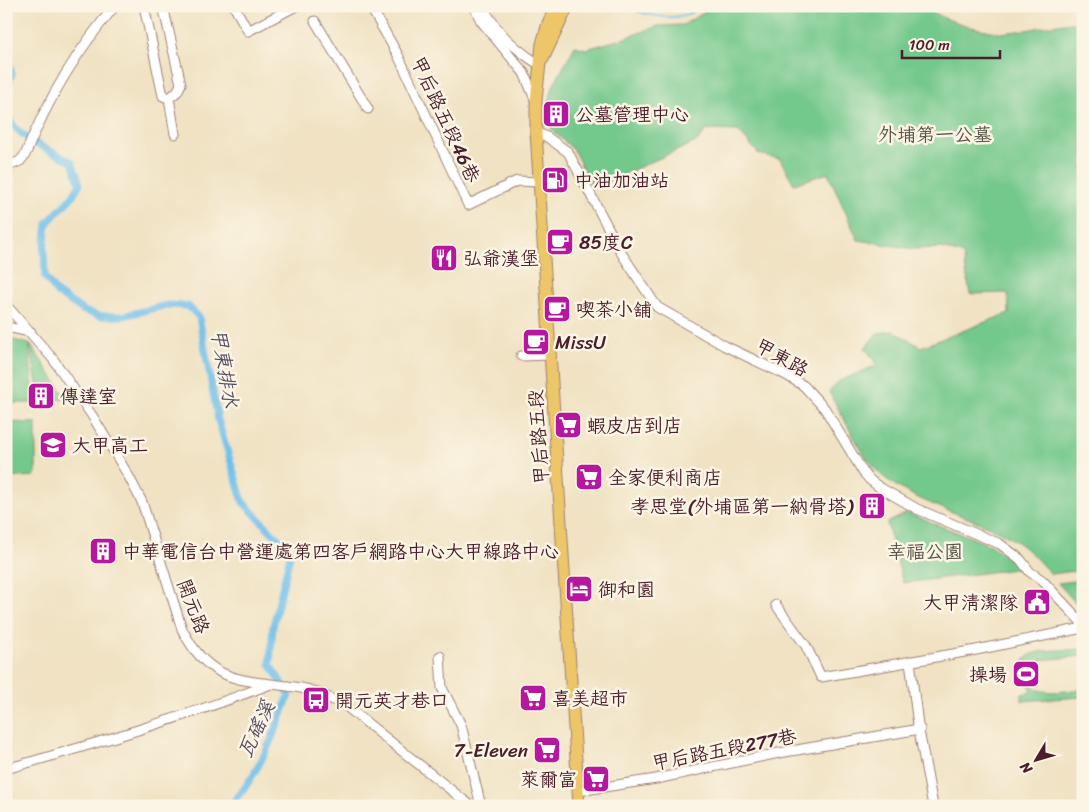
<svg xmlns="http://www.w3.org/2000/svg" width="1089" height="812" font-family="Sriracha,'LXGW WenKai TC',sans-serif">
<style>
.green{fill:#73c88c;stroke:#5e745c}
.lines{fill:none;stroke-linecap:round;stroke-linejoin:round}
.stream{stroke:#6fbfea;stroke-width:2}
.canal{stroke:#6fbfea;stroke-width:7}
.minor-casing{stroke:#9d8077;stroke-width:11}
.major-casing{stroke:#9d8077;stroke-width:13}
.minor{stroke:#fff;stroke-width:9}
.major{stroke:#ecc669;stroke-width:11}
.labels{text-anchor:middle;stroke-width:5;stroke-linejoin:round;paint-order:stroke}
.poi-label{font-size:19px;fill:#4a1f2b;stroke:#fcf5e5;text-anchor:start}
.street-label{font-size:19px;fill:#4a1f2b;stroke:#fcf5e5}
.park-label{font-size:19px;fill:#565248;stroke:#fcf5e5}
.water-label{font-size:20px;font-style:italic;fill:#554f64;stroke:#fcf5e5}
</style>
<rect width="100%" height="100%" fill="#fcf5e5"/>
<filter id="ink" filterUnits="userSpaceOnUse"><feTurbulence type="fractalNoise" baseFrequency=".02" numOctaves="2"/><feDisplacementMap in="SourceGraphic" scale="10" xChannelSelector="R" yChannelSelector="G"/><feConvolveMatrix kernelMatrix="1 2 1 2 8 2 1 2 1" color-interpolation-filters="sRGB"/></filter>
<filter id="wash" filterUnits="userSpaceOnUse"><feTurbulence type="fractalNoise" baseFrequency=".0096" numOctaves="4" result="noise"/><feDisplacementMap in="SourceGraphic" scale="20" xChannelSelector="R" yChannelSelector="G"/><feGaussianBlur stdDeviation="1.12" result="paint"/><feColorMatrix in="noise" values="0 0 0 0 0 0 0 0 0 0 0 0 0 0 0 0 0 1.4 0 .05"/><feComposite in="paint" operator="in"/></filter>
<g filter="url(#wash)">
<rect width="100%" height="100%" fill="#f0e2c3"/>
<path class="green" d="M 714,6 L 923,6 L 944,18 L 971,27 L 1001,33 L 1026,30 L 1064,23 L 1083,23 L 1083,570 L 1051,574 C 1042,565 1034,555 1024,547 C 983,516 926,510 885,478 C 863,461 844,417 829,392 L 839,381 L 878,365 L 865,348 L 877,333 L 894,331 L 921,347 L 1009,313 L 1008,293 L 970,294 L 963,255 L 942,248 L 914,249 L 858,240 L 828,173 L 794,184 L 780,159 L 759,154 L 738,131 L 706,130 L 698,141 L 593,188 L 573,149 L 552,130 L 549,102 L 553,86 L 575,46 L 586,49 L 622,39 L 658,26 L 683,25 Z
M 6,338 L 29,344 L 34,403 L 6,403 Z
M 30,344 L 68,400 L 47,398 L 46,389 L 38,389 Z
M 6,422 L 36,423 L 36,473 L 34,476 L 6,478 Z
M 907,513 L 990,545 L 1023,568 L 903,583 L 887,523 Z
M 1083,580 L 1083,611 L 1058,583 Z
M 1083,649 L 1083,656 L 1042,660 C 1035,663 1030,667 1030,675 C 1029,700 1067,690 1083,689 L 1083,697 L 1022,701 L 1022,694 L 1033,691 C 1023,680 1014,660 1035,653 C 1048,649 1069,650 1083,649 Z"/>
<g class="lines">
<path class="stream" d="M 623,6 C 640,13 667,21 685,15 C 691,13 697,9 702,6"/>
<path class="canal" d="M 6,51 L 12,74 L 6,89
M 6,115 C 23,143 46,147 72,162 L 80,184 L 72,197 L 47,223 L 44,250 L 45,277 L 57,293 L 84,311 L 99,316 L 123,316 L 167,305 L 188,306 L 199,317 L 218,420 L 243,502 L 291,552 L 273,626 L 270,664 L 289,695 C 276,731 257,779 229,806"/>
</g>
</g>
<g filter="url(#ink)">
<g class="lines">
<g class="minor-casing">
<path id="minor" d="M 144,6 L 163,96 L 169,98
M 163,6 L 181,84 L 177,92 L 169,98 L 175,134
M 234,6 L 248,31 L 296,6
M 370,6 L 398,55 L 468,205 L 517,181 L 539,182
M 474,6 L 481,21 L 524,73 L 535,99
M 483,6 C 495,32 516,50 540,65
M 315,21 L 368,109
M 536,132 L 547,137 L 568,152 L 622,254 L 657,307 L 725,346 L 786,375 L 804,386 L 825,409 L 863,472 L 870,480 L 879,487 L 917,509 L 1000,544 L 1020,559 L 1030,572 L 1042,580 L 1083,624
M 6,167 L 20,161 L 25,155 C 47,101 77,50 115,6
M 6,305 L 53,359 L 93,417 L 128,475 L 142,502 L 182,629 C 211,687 246,679 301,688 C 317,691 332,699 347,707 L 471,806
M 6,327 L 31,332
M 521,356 L 551,355
M 776,605 L 806,646 L 821,677 L 976,650 L 1083,628
M 440,656 L 442,688 L 461,725 L 481,806
M 910,661 L 918,725 L 933,806
M 6,769 C 94,744 182,718 268,685
M 578,791 L 656,779 L 779,753 L 920,729"/>
</g>
<g class="major-casing">
<path id="major" d="M 556,6 L 548,23 L 542,44 L 536,101 L 536,132 L 579,806
M 543,59 L 568,6"/>
</g>
<use href="#minor" class="minor"/>
<use href="#major" class="major"/>
</g>
</g>
<defs>
<g id="building-square" transform="scale(1.4375)"><rect x="-9" y="-9" width="18" height="18" rx="4" fill="#b5179e" stroke="#fcf5e5"/><path d="M-4-6H4V6H1V3H-1V6H-4ZM-2.5-4.3h1.7v1.8h-1.7ZM.8-4.3h1.7v1.8H.8ZM-2.5-1h1.7V.8h-1.7ZM.8-1h1.7V.8H.8Z" fill="#fff"/></g>
<g id="fuel-square" transform="scale(1.4375)"><rect x="-9" y="-9" width="18" height="18" rx="4" fill="#b5179e" stroke="#fcf5e5"/><path d="M-5.5-6h7V0h2V4h1.3V-2.5L3-4.5l.8-.8L6-3V5H2.5V1h-1V6h-7ZM-4.2-4.7v3.2H.2V-4.7Z" fill="#fff"/></g>
<g id="cafe-square" transform="scale(1.4375)"><rect x="-9" y="-9" width="18" height="18" rx="4" fill="#b5179e" stroke="#fcf5e5"/><path d="M-5.5-4.5H6V0H3Q3 3.5 0 3.5H-2.5Q-5.5 3.5-5.5 0ZM3-3.2v2h1.7v-2ZM-6 4.5H4V6H-6Z" fill="#fff"/></g>
<g id="restaurant-square" transform="scale(1.4375)"><rect x="-9" y="-9" width="18" height="18" rx="4" fill="#b5179e" stroke="#fcf5e5"/><path d="M-5-6h1v4h1v-4h1v4h1v-4h1v5L-1.5 .5V6h-2V.5L-5-1ZM5-6V6H3V1.5H1.5Q1.5-4 5-6Z" fill="#fff"/></g>
<g id="supermarket-square" transform="scale(1.4375)"><rect x="-9" y="-9" width="18" height="18" rx="4" fill="#b5179e" stroke="#fcf5e5"/><path d="M-6-5.5h2.5l.6 2H6L4.5 2H-2.5L-4.4-4H-6ZM-1.5 3.2a1.3 1.3 0 1 0 .1 0ZM3 3.2a1.3 1.3 0 1 0 .1 0Z" fill="#fff"/></g>
<g id="school-square" transform="scale(1.4375)"><rect x="-9" y="-9" width="18" height="18" rx="4" fill="#b5179e" stroke="#fcf5e5"/><path d="M0-5L7-2L0 1L-7-2ZM-4 1L0 2.5L4 1V4Q0 6-4 4Z" fill="#fff"/></g>
<g id="hotel-square" transform="scale(1.4375)"><rect x="-9" y="-9" width="18" height="18" rx="4" fill="#b5179e" stroke="#fcf5e5"/><path d="M-6-4.5h1.5V1H6V5H4.5V3h-9V5H-6ZM-4 0a1.8 1.8 0 1 1 3.6 0ZM.5 0V-2.5h3Q6-2.5 6 0Z" fill="#fff"/></g>
<g id="civic-square" transform="scale(1.4375)"><rect x="-9" y="-9" width="18" height="18" rx="4" fill="#b5179e" stroke="#fcf5e5"/><path d="M-.6-6.5H3V-4.5H.6V-3L4-1V1h2V6H-6V1h2V-1L-.6-3ZM-1.2 2.5V6h2.4V2.5Z" fill="#fff"/></g>
<g id="stadium-square" transform="scale(1.4375)"><rect x="-9" y="-9" width="18" height="18" rx="4" fill="#b5179e" stroke="#fcf5e5"/><path d="M0-5a6.5 5 0 1 0 0 10a6.5 5 0 1 0 0-10ZM-3.5-1.8h7v3.6h-7Z" fill="#fff"/></g>
<g id="bus-square" transform="scale(1.4375)"><rect x="-9" y="-9" width="18" height="18" rx="4" fill="#b5179e" stroke="#fcf5e5"/><path d="M-5-6H5V4H4V6H2V4H-2V6H-4V4H-5ZM-3.5-4V0h7V-4ZM-3.5 1.2v1.5H-2V1.2ZM2 1.2v1.5H3.5V1.2Z" fill="#fff"/></g>
</defs>
<g fill-rule="evenodd">
<use href="#building-square" x="556" y="114"/>
<use href="#fuel-square" x="555" y="180"/>
<use href="#cafe-square" x="560" y="242"/>
<use href="#restaurant-square" x="444" y="258"/>
<use href="#cafe-square" x="557" y="309"/>
<use href="#cafe-square" x="536" y="342"/>
<use href="#building-square" x="41" y="396"/>
<use href="#supermarket-square" x="568" y="425"/>
<use href="#school-square" x="53" y="445"/>
<use href="#supermarket-square" x="589" y="477"/>
<use href="#building-square" x="872" y="506"/>
<use href="#building-square" x="103" y="551"/>
<use href="#hotel-square" x="579" y="589"/>
<use href="#civic-square" x="1037" y="602"/>
<use href="#stadium-square" x="1026" y="674"/>
<use href="#supermarket-square" x="533" y="698"/>
<use href="#bus-square" x="316" y="700"/>
<use href="#supermarket-square" x="547" y="750"/>
<use href="#supermarket-square" x="596" y="779"/>
</g>
<g class="labels">
<g class="poi-label">
<text x="575" y="121">公墓管理中心</text>
<text x="574" y="187">中油加油站</text>
<text x="579" y="249">85度C</text>
<text x="463" y="265">弘爺漢堡</text>
<text x="576" y="316">喫茶小舖</text>
<text x="555" y="349">MissU</text>
<text x="60" y="403">傳達室</text>
<text x="587" y="432">蝦皮店到店</text>
<text x="72" y="452">大甲高工</text>
<text x="608" y="484">全家便利商店</text>
<text x="853" y="513" text-anchor="end">孝思堂(外埔區第一納骨塔)</text>
<text x="122" y="558">中華電信台中營運處第四客戶網路中心大甲線路中心</text>
<text x="598" y="596">御和園</text>
<text x="1018" y="609" text-anchor="end">大甲清潔隊</text>
<text x="1007" y="681" text-anchor="end">操場</text>
<text x="552" y="705">喜美超市</text>
<text x="335" y="707">開元英才巷口</text>
<text x="528" y="757" text-anchor="end">7-Eleven</text>
<text x="577" y="786" text-anchor="end">萊爾富</text>
</g>
<g class="street-label">
<text transform="translate(446 119) rotate(65)" y="7">甲后路五段46巷</text>
<text transform="translate(782 357) rotate(29)" y="7">甲東路</text>
<text transform="translate(538 437) rotate(-94)" y="7">甲后路五段</text>
<text transform="translate(194 606) rotate(69)" y="7">開元路</text>
<text transform="translate(724 749) rotate(-11)" y="7">甲后路五段277巷</text>
</g>
<g class="park-label">
<text x="935" y="141">外埔第一公墓</text>
<text x="925" y="558">幸福公園</text>
</g>
<g class="water-label">
<text transform="translate(225 368) rotate(80)" y="7">甲東排水</text>
<text transform="translate(256 729) rotate(-65)" y="7">瓦磘溪</text>
</g>
</g>
<rect width="1089" height="812" fill="none" stroke="#fcf5e5" stroke-width="25"/>
<g transform="translate(1036 760) rotate(232)" stroke="#fcf5e5" stroke-width="4" paint-order="stroke">
<path d="M0-4L9 19L0 12L-9 19Z" fill="#4a1f2b"/>
<text y="-8" font-size="14" font-weight="bold" text-anchor="middle" fill="#4a1f2b">N</text>
</g>
<path d="M902 50v8h98v-8" fill="none" stroke="#4a1f2b" stroke-width="2.5"/>
<text x="909" y="50" font-size="15" fill="#4a1f2b" stroke="#fcf5e5" stroke-width="4" paint-order="stroke">100 m</text>
</svg>
